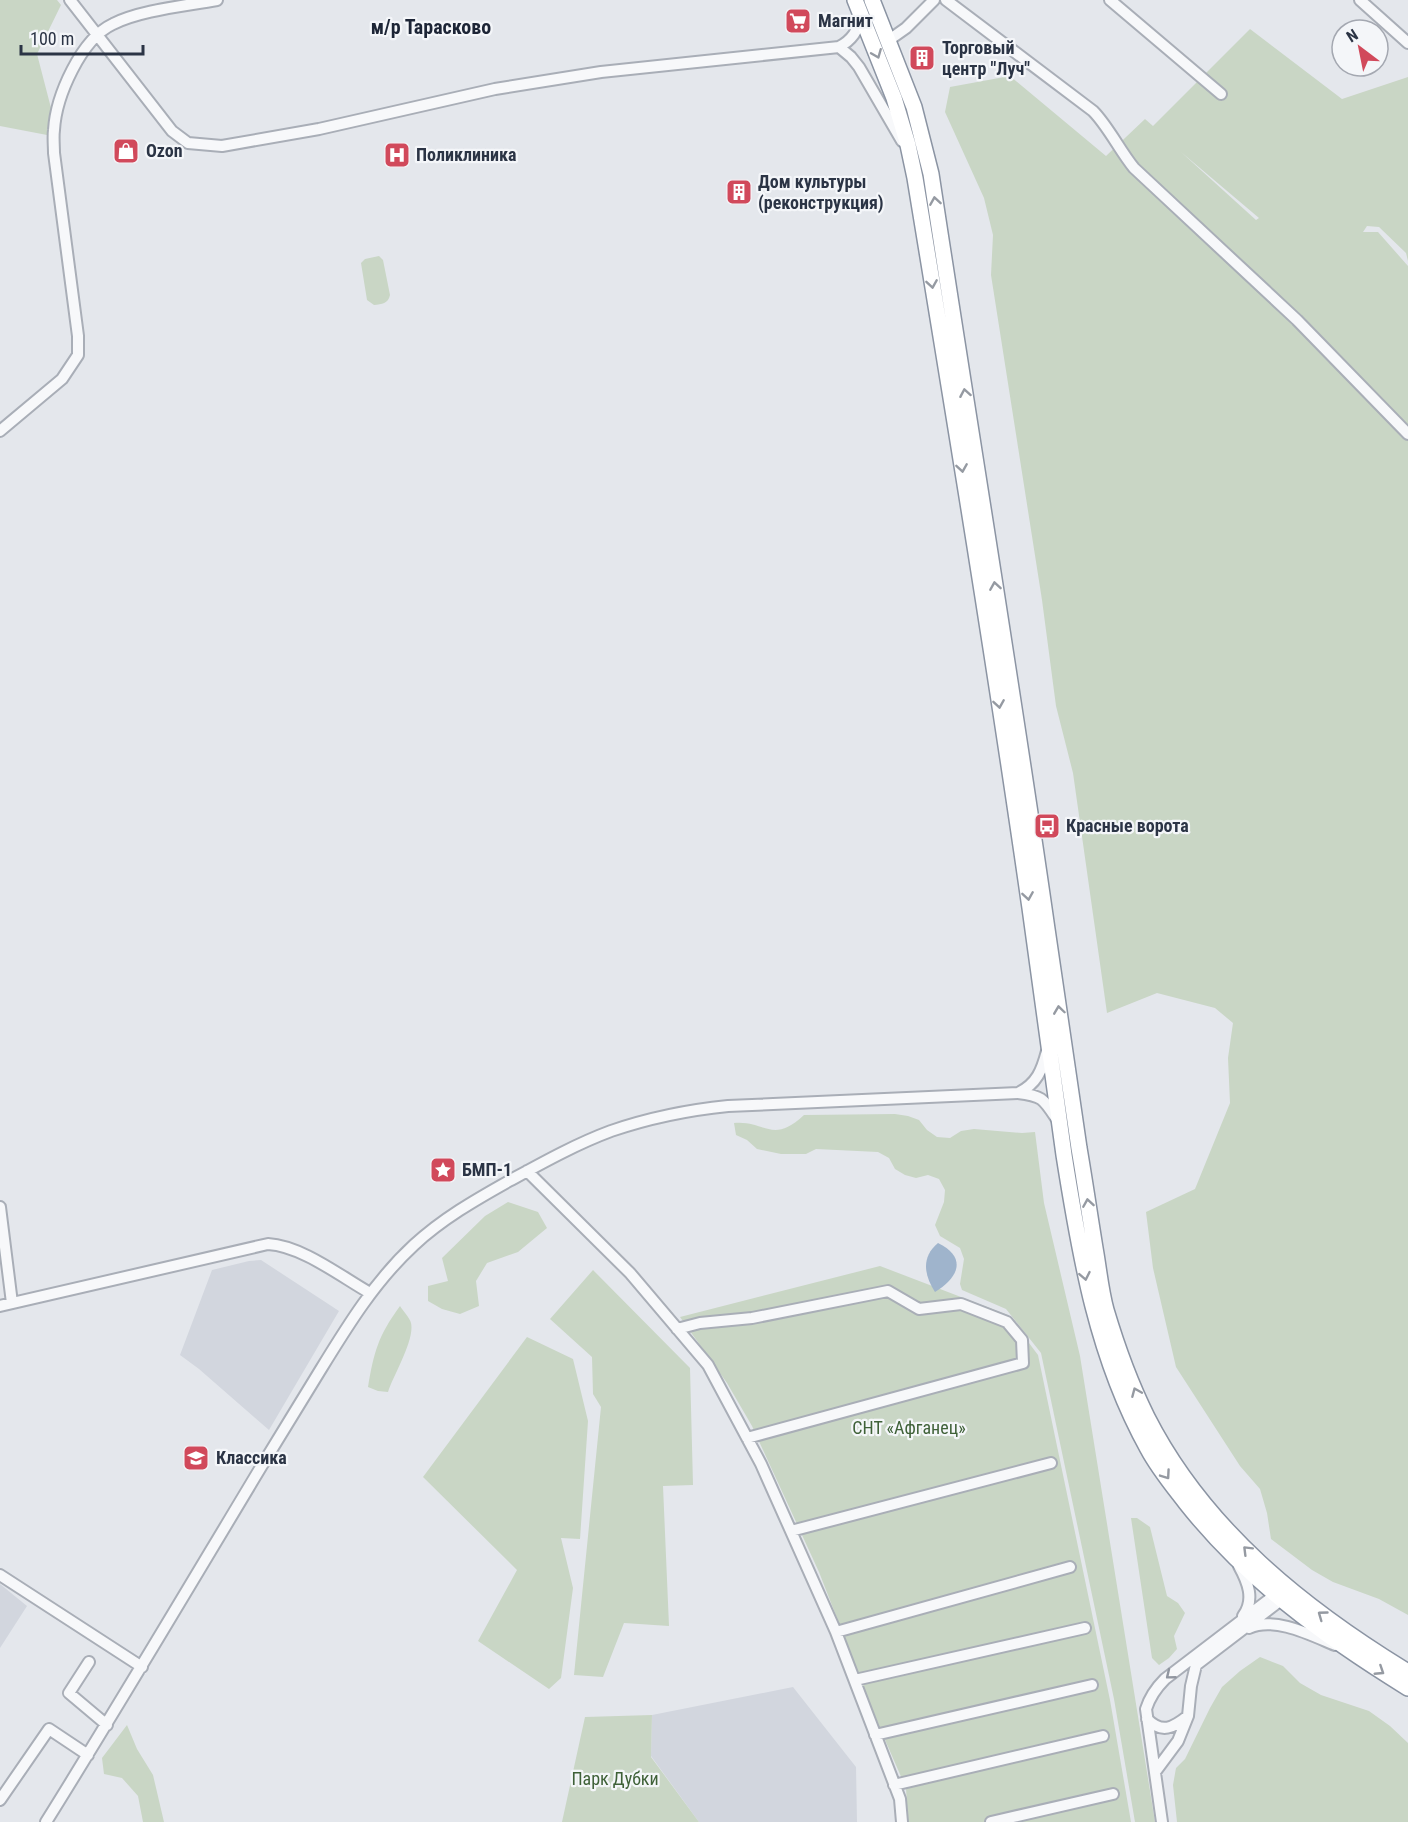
<svg xmlns="http://www.w3.org/2000/svg" width="1408" height="1822" font-family="'Roboto Condensed',sans-serif">
<style>
.built{fill:#d2d6de}
.green{fill:#c9d6c5;fill-rule:evenodd}
.water{fill:#9fb4cc}
.lines{fill:none;stroke-linecap:round;stroke-linejoin:round}
.minor-casing{stroke:#a9aeb7;stroke-width:14}
.highway-casing{stroke:#8b94a3;stroke-width:18}
.minor{stroke:#f7f8fa;stroke-width:10}
.highway{stroke:#fff;stroke-width:15}
.oneway{stroke:#959aa2}
.oneway2{stroke:#9196a0}
.labels{text-anchor:middle;stroke-width:4.5;stroke-linejoin:round;paint-order:stroke}
.poi-label{font-size:18px;font-weight:bold;fill:#2b3445;stroke:#f4f6f9;text-anchor:start}
.park-label{font-size:18px;fill:#3f6138;stroke:#f4f6f9}
.neighbourhood-label{font-size:20px;font-weight:bold;fill:#1d2536;stroke:#f4f6f9}
</style>
<rect width="100%" height="100%" fill="#e4e7ec"/>
<path class="built" d="M 261,1260 L 339,1311 L 269,1430 L 199,1369 L 180,1355 L 212,1270 L 249,1261 Z
M 0,1584 L 27,1606 L 0,1648 Z
M 793,1687 L 856,1767 L 857,1822 L 699,1822 L 651,1756 L 652,1715 Z"/>
<path class="green" d="M 0,0 L 57,0 L 61,5 L 37,54 L 51,108 L 47,135 L 0,126 Z
M 1250,29 L 1342,99 L 1408,77 L 1408,261 L 1406,253 L 1379,227 L 1367,226 L 1363,232 L 1378,232 L 1408,266 L 1408,1615 L 1379,1599 L 1333,1582 L 1312,1570 L 1271,1539 L 1267,1513 L 1260,1489 L 1240,1466 L 1176,1367 L 1153,1268 L 1146,1212 L 1195,1189 L 1230,1103 L 1228,1058 L 1233,1023 L 1215,1008 L 1157,993 L 1107,1013 L 1073,773 L 1056,706 L 1042,600 L 991,275 L 993,235 L 984,198 L 945,112 L 950,87 L 1010,76 L 1106,156 L 1145,119 L 1153,126 ZM 1181,152 L 1259,218 L 1256,220 Z
M 379,256 L 383,260 L 390,295 C 388,304 382,304 374,305 L 367,300 L 361,263 L 365,259 Z
M 895,1114 L 908,1116 L 919,1120 L 927,1130 L 937,1137 L 950,1138 L 961,1131 L 974,1129 L 1022,1133 L 1035,1132 L 1044,1203 L 1080,1356 L 1155,1822 L 1135,1822 L 1114,1699 L 1041,1353 L 1006,1309 L 962,1290 L 960,1284 L 964,1259 L 960,1248 L 940,1236 L 935,1225 L 944,1202 L 945,1190 L 939,1179 L 928,1175 L 916,1178 L 905,1175 L 895,1169 L 889,1158 L 878,1152 L 816,1149 L 806,1154 L 781,1154 L 757,1149 L 747,1140 L 736,1135 L 734,1123 C 765,1120 772,1145 804,1115 Z
M 508,1202 L 538,1212 L 547,1228 L 518,1252 L 487,1263 L 476,1281 L 479,1306 L 460,1314 L 442,1309 L 428,1301 L 428,1286 L 448,1281 L 442,1258 L 485,1216 Z
M 880,1266 L 1008,1315 L 1038,1355 L 1110,1700 L 1131,1822 L 908,1822 L 906,1788 L 879,1726 L 819,1572 L 752,1426 L 727,1383 L 680,1317 Z
M 593,1270 L 690,1368 L 693,1485 L 663,1486 L 669,1626 L 624,1623 L 603,1677 L 574,1675 L 601,1407 L 593,1394 L 592,1357 L 550,1319 Z
M 400,1306 C 403,1311 410,1318 411,1323 C 415,1340 393,1376 388,1392 L 378,1391 L 368,1387 C 374,1352 378,1336 400,1306 Z
M 527,1337 L 573,1359 L 588,1421 L 580,1539 L 561,1538 L 573,1588 L 561,1678 L 549,1689 L 478,1641 L 517,1570 L 423,1477 Z
M 1131,1518 L 1137,1518 L 1150,1527 L 1167,1596 L 1178,1603 L 1185,1613 L 1174,1636 L 1177,1649 L 1169,1658 L 1159,1665 L 1152,1658 Z
M 1260,1657 L 1283,1666 L 1300,1683 L 1321,1695 L 1369,1711 L 1390,1726 L 1408,1743 L 1408,1822 L 1177,1822 L 1173,1785 L 1176,1768 L 1185,1759 L 1210,1708 L 1222,1687 L 1240,1671 Z
M 652,1715 L 651,1757 L 699,1822 L 562,1822 L 585,1717 Z
M 127,1725 L 137,1749 L 153,1775 L 164,1822 L 143,1822 L 138,1796 L 122,1778 L 104,1774 L 102,1758 Z"/>
<path class="water" d="M 938,1243 C 968,1258 958,1278 935,1292 C 924,1275 921,1257 938,1243 Z"/>
<g class="lines">
<g class="minor-casing">
<path id="minor" d="M 70,0 L 172,131 L 188,143 L 222,146 L 319,129 L 495,89 L 601,72 L 839,47 C 852,40 858,31 861,16
M 946,0 L 1093,111 C 1108,126 1120,151 1134,168 L 1297,320 L 1408,434
M 1110,0 L 1221,94
M 1360,0 L 1408,43
M 889,40 L 906,28 L 934,0
M 839,47 L 851,57 L 859,67 L 902,141
M 0,431 L 62,379 L 78,355 L 78,336 L 54,153 C 54,146 53,137 54,130 C 56,96 81,39 113,24 C 141,10 185,6 217,0
M 1018,1093 C 1037,1084 1042,1070 1047,1051
M 527,1171 L 630,1273 L 708,1365 L 761,1464 L 836,1632 L 900,1799 L 902,1822
M 0,1207 L 12,1303
M 0,1306 L 268,1244 C 302,1246 340,1276 370,1293
M 677,1329 L 700,1323 L 752,1318 L 888,1291 L 919,1309 L 961,1304 L 1007,1322 L 1022,1340 L 1023,1363 L 747,1438
M 791,1531 L 1051,1463
M 1239,1566 C 1248,1582 1255,1600 1243,1616
M 0,1575 L 142,1667
M 1249,1628 C 1274,1616 1311,1635 1335,1645
M 836,1632 L 1070,1567
M 89,1662 L 69,1693 L 107,1725
M 855,1680 L 1085,1628
M 1147,1719 C 1162,1734 1173,1728 1188,1716
M 875,1735 L 1092,1685
M 1155,1772 L 1178,1741 L 1188,1716 L 1191,1686 L 1196,1665 L 1281,1600 L 1285,1595
M 894,1785 L 1103,1736
M 0,1800 L 49,1729 L 88,1755
M 46,1822 C 119,1705 190,1585 261,1467 C 281,1434 301,1402 321,1369 C 348,1325 375,1281 414,1245 C 442,1219 475,1200 509,1181 C 542,1163 576,1144 611,1131 C 649,1118 688,1110 728,1106 L 1018,1093 C 1042,1096 1043,1098 1056,1118
M 991,1822 L 1113,1794
M 1162,1822 L 1146,1709 C 1150,1696 1156,1688 1165,1679 L 1275,1595 L 1282,1592"/>
</g>
<g class="highway-casing">
<path id="highway" d="M 855,0 L 894,98 L 908,145 L 915,178 C 955,421 995,664 1030,908 C 1042,990 1052,1073 1064,1155 C 1080,1256 1097,1358 1148,1449 C 1158,1468 1173,1486 1186,1503 C 1247,1580 1325,1637 1408,1688
M 872,0 L 914,107 L 931,174 C 969,425 1011,677 1047,929 C 1058,1002 1069,1075 1079,1148 C 1085,1183 1090,1218 1096,1254 C 1099,1272 1101,1292 1106,1310 C 1117,1347 1130,1383 1147,1417 C 1204,1529 1303,1608 1408,1672"/>
</g>
<use href="#minor" class="minor"/>
<use href="#highway" class="highway"/>
</g>
<defs><path id="oneway-chevron" d="M-2-3.5L2.5 0L-2 3.5" fill="none" stroke-width="1.6" stroke-linecap="round" stroke-linejoin="round" transform="scale(1.5)"/></defs>
<g class="oneway">
<use href="#oneway-chevron" transform="translate(877 54) rotate(68)"/>
<use href="#oneway-chevron" transform="translate(935 201) rotate(-99)"/>
<use href="#oneway-chevron" transform="translate(932 284) rotate(81)"/>
<use href="#oneway-chevron" transform="translate(965 393) rotate(-100)"/>
<use href="#oneway-chevron" transform="translate(962 468) rotate(81)"/>
<use href="#oneway-chevron" transform="translate(995 586) rotate(-99)"/>
<use href="#oneway-chevron" transform="translate(999 704) rotate(81)"/>
<use href="#oneway-chevron" transform="translate(1028 896) rotate(81)"/>
<use href="#oneway-chevron" transform="translate(1059 1010) rotate(-98)"/>
<use href="#oneway-chevron" transform="translate(1088 1203) rotate(-99)"/>
<use href="#oneway-chevron" transform="translate(1085 1276) rotate(79)"/>
<use href="#oneway-chevron" transform="translate(1136 1392) rotate(-113)"/>
<use href="#oneway-chevron" transform="translate(1166 1475) rotate(55)"/>
<use href="#oneway-chevron" transform="translate(1247 1550) rotate(-135)"/>
<use href="#oneway-chevron" transform="translate(1322 1615) rotate(-144)"/>
<use href="#oneway-chevron" transform="translate(1380 1671) rotate(33)"/>
</g>
<use class="oneway2" href="#oneway-chevron" transform="translate(1170 1675) rotate(141)"/>
<defs>
<g id="supermarket-square" transform="scale(1.35)"><rect x="-9" y="-9" width="18" height="18" rx="4" fill="#d1495b" stroke="#f4f6f9"/><path d="M-6-5.5h2.5l.6 2H6L4.5 2H-2.5L-4.4-4H-6ZM-1.5 3.2a1.3 1.3 0 1 0 .1 0ZM3 3.2a1.3 1.3 0 1 0 .1 0Z" fill="#fff"/></g>
<g id="building-square" transform="scale(1.35)"><rect x="-9" y="-9" width="18" height="18" rx="4" fill="#d1495b" stroke="#f4f6f9"/><path d="M-4-6H4V6H1V3H-1V6H-4ZM-2.5-4.3h1.7v1.8h-1.7ZM.8-4.3h1.7v1.8H.8ZM-2.5-1h1.7V.8h-1.7ZM.8-1h1.7V.8H.8Z" fill="#fff"/></g>
<g id="shop-square" transform="scale(1.35)"><rect x="-9" y="-9" width="18" height="18" rx="4" fill="#d1495b" stroke="#f4f6f9"/><path d="M-5-2.5h2.3a2.7 3.5 0 0 1 5.4 0H5L5.5 6h-11ZM-1.5-2.5h3a1.5 2.3 0 0 0-3 0Z" fill="#fff"/></g>
<g id="hospital-square" transform="scale(1.35)"><rect x="-9" y="-9" width="18" height="18" rx="4" fill="#d1495b" stroke="#f4f6f9"/><path d="M-5-5h3v3.5h4V-5h3V5h-3V1.5h-4V5h-3Z" fill="#fff"/></g>
<g id="bus-square" transform="scale(1.35)"><rect x="-9" y="-9" width="18" height="18" rx="4" fill="#d1495b" stroke="#f4f6f9"/><path d="M-5-6H5V4H4V6H2V4H-2V6H-4V4H-5ZM-3.5-4V0h7V-4ZM-3.5 1.2v1.5H-2V1.2ZM2 1.2v1.5H3.5V1.2Z" fill="#fff"/></g>
<g id="sight-square" transform="scale(1.35)"><rect x="-9" y="-9" width="18" height="18" rx="4" fill="#d1495b" stroke="#f4f6f9"/><path d="M0-6L1.8-2.2L6-1.7L2.9 1.2L3.7 5.4L0 3.3L-3.7 5.4L-2.9 1.2L-6-1.7L-1.8-2.2Z" fill="#fff"/></g>
<g id="school-square" transform="scale(1.35)"><rect x="-9" y="-9" width="18" height="18" rx="4" fill="#d1495b" stroke="#f4f6f9"/><path d="M0-5L7-2L0 1L-7-2ZM-4 1L0 2.5L4 1V4Q0 6-4 4Z" fill="#fff"/></g>
</defs>
<g fill-rule="evenodd">
<use href="#supermarket-square" x="798" y="21"/>
<use href="#building-square" x="922" y="58"/>
<use href="#shop-square" x="126" y="151"/>
<use href="#hospital-square" x="397" y="155"/>
<use href="#building-square" x="739" y="192"/>
<use href="#bus-square" x="1047" y="826"/>
<use href="#sight-square" x="443" y="1170"/>
<use href="#school-square" x="196" y="1458"/>
</g>
<g class="labels">
<g class="poi-label">
<text x="818" y="27">Магнит</text>
<text x="942" y="54">Торговый<tspan x="942" dy="21">центр "Луч"</tspan></text>
<text x="146" y="157">Ozon</text>
<text x="416" y="161">Поликлиника</text>
<text x="758" y="188">Дом культуры<tspan x="758" dy="21">(реконструкция)</tspan></text>
<text x="1066" y="832">Красные ворота</text>
<text x="462" y="1176">БМП-1</text>
<text x="216" y="1464">Классика</text>
</g>
<g class="park-label">
<text x="909" y="1434">СНТ «Афганец»</text>
<text x="615" y="1785">Парк Дубки</text>
</g>
<g class="neighbourhood-label">
<text x="431" y="34">м/р Тарасково</text>
</g>
</g>
<g transform="translate(1360 48) rotate(328)"><circle r="28" fill="#f4f6f9" stroke="#a4a8b1" stroke-width="1.5"/>
<path d="M0-4.5L10 22L0 15L-10 22Z" fill="#d1495b"/>
<text y="-9" font-size="16" font-weight="bold" text-anchor="middle" fill="#2b3445">N</text>
</g>
<path d="M21 45v9h122v-9" fill="none" stroke="#2b3445" stroke-width="3"/>
<text x="30" y="45" font-size="18" fill="#2b3445" stroke="#f4f6f9" stroke-width="4.5" paint-order="stroke">100 m</text>
</svg>
